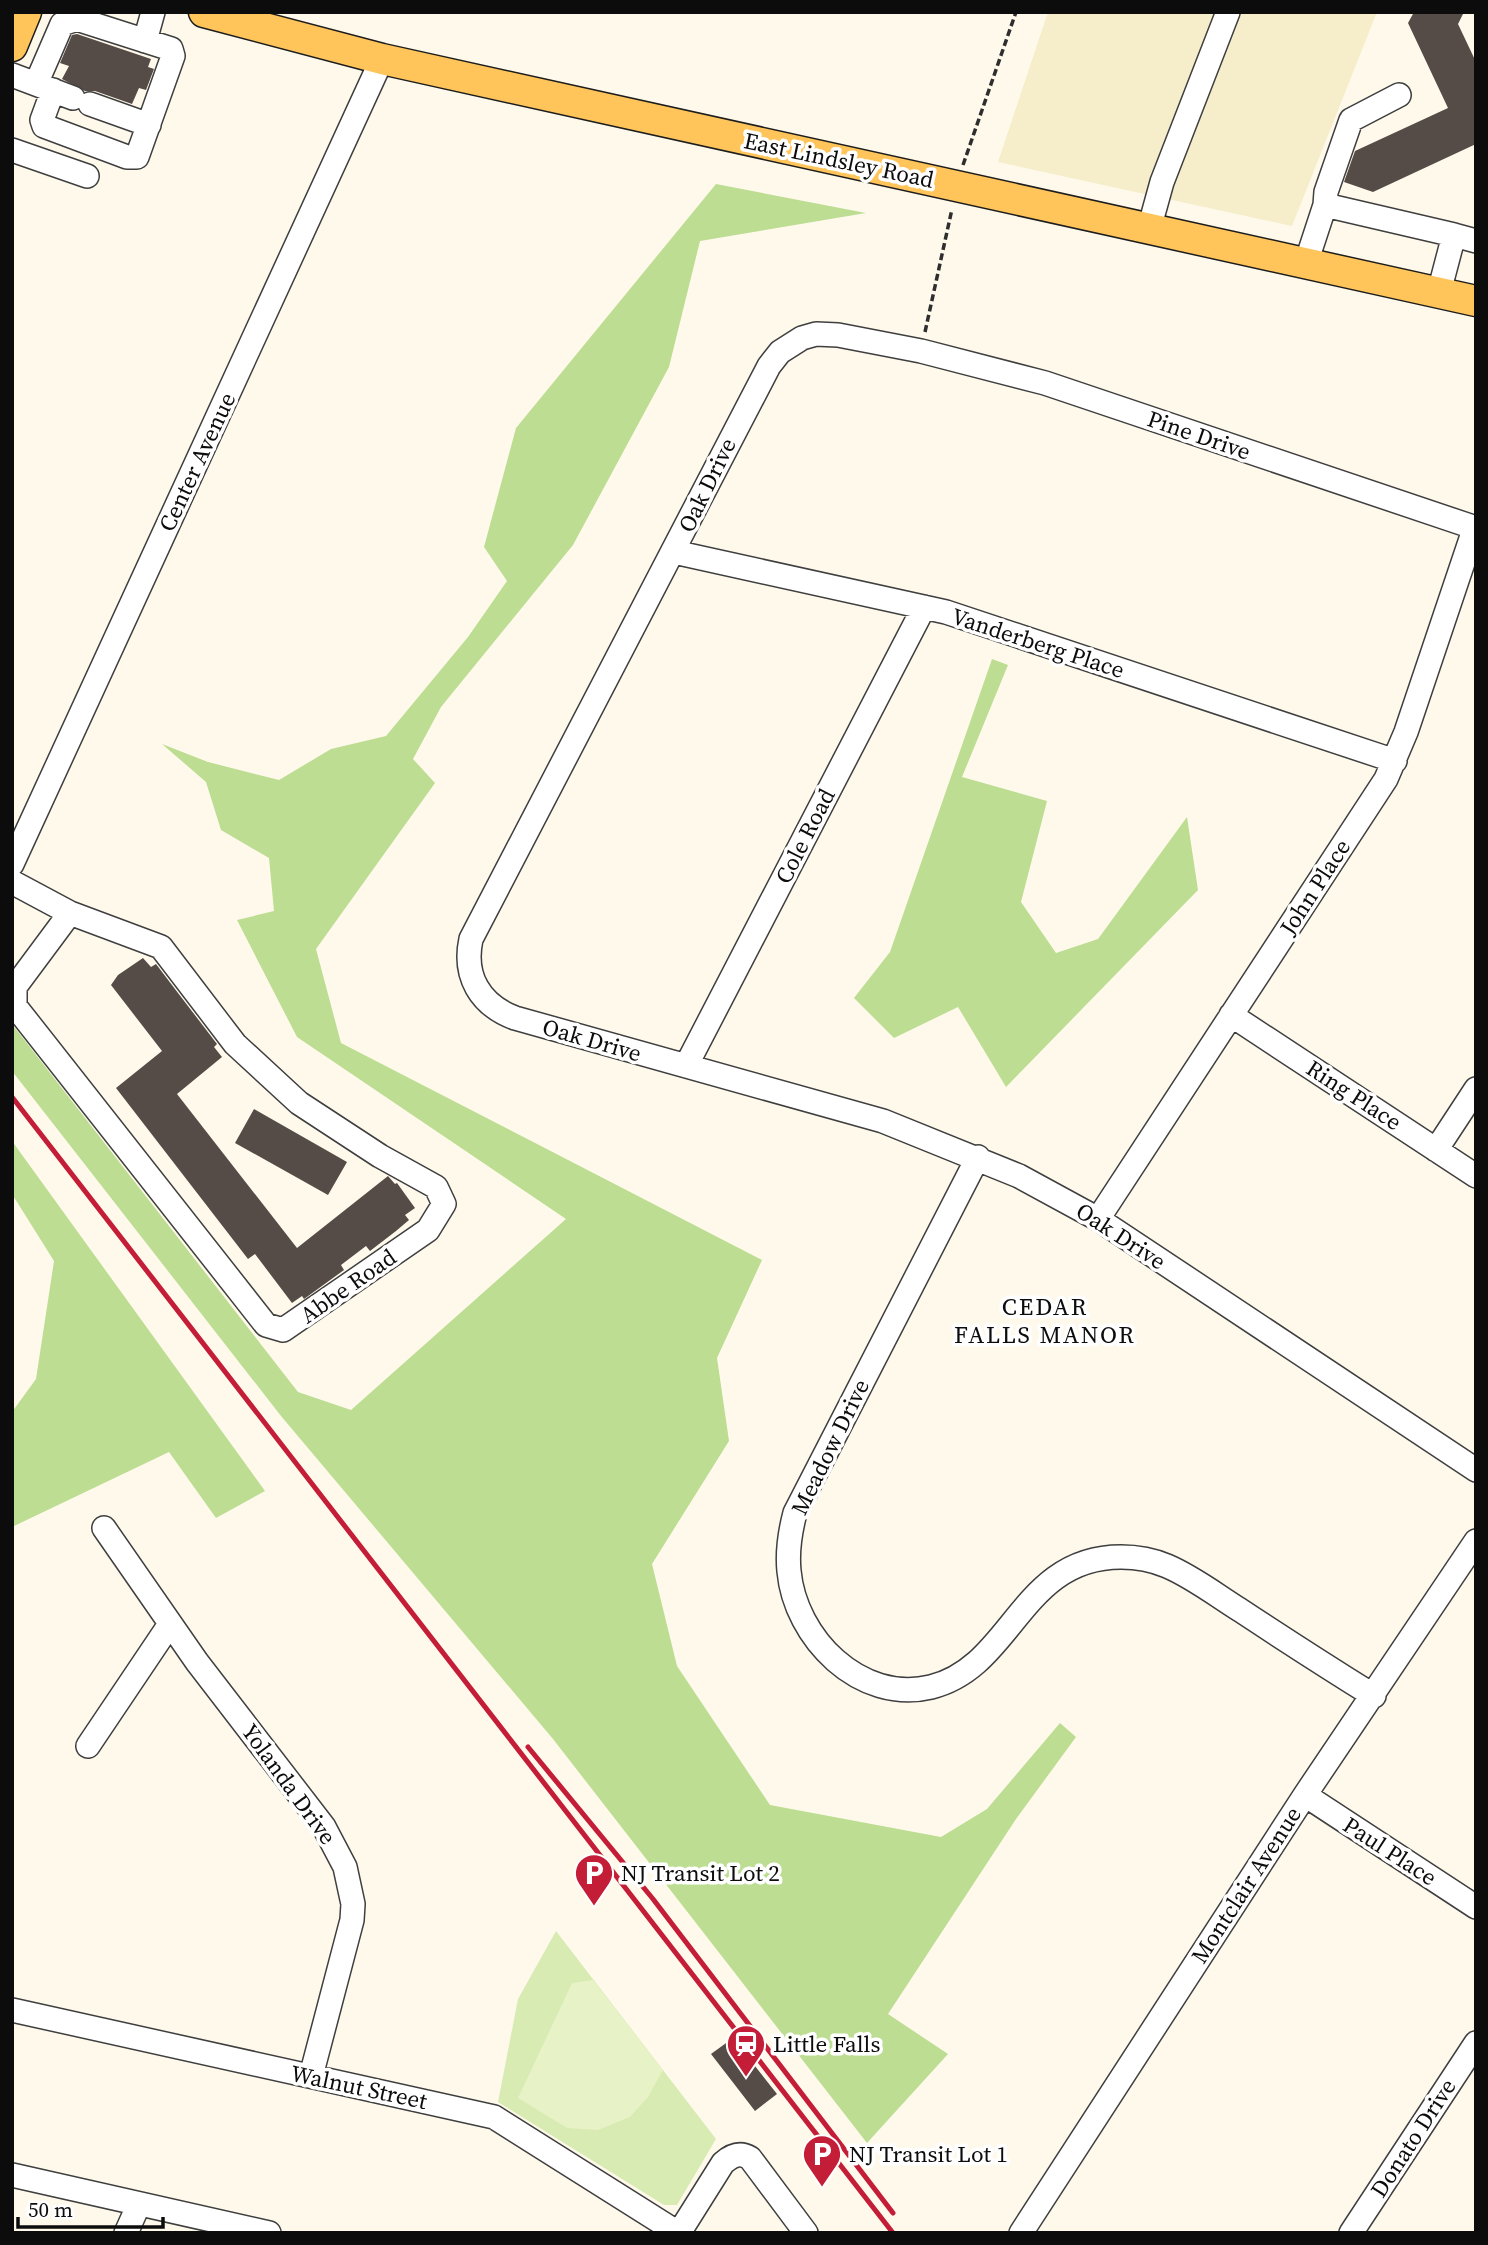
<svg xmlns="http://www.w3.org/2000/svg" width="1488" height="2245" font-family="'Source Serif 4',serif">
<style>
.farmland{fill:#f6eeca}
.green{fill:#d7ebb3}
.forest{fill:#bcdd92}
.pitch{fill:#e7f2c6}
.building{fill:#554c48}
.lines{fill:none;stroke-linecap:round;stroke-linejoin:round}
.minor-casing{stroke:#3f3f3f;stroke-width:26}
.major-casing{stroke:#1d1d1d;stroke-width:33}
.path{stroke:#2e2e2e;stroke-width:3.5;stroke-dasharray:7 3.5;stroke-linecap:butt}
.minor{stroke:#fff;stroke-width:23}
.major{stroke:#ffc55b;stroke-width:30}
.rail{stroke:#c31d38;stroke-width:5}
.labels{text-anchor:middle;stroke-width:7;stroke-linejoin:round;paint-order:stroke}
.street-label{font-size:23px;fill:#0c0c0c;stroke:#fff}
.poi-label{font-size:23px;fill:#0c0c0c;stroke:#fff;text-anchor:start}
.neighbourhood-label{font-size:24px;letter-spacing:2px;fill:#0c0c0c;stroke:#fff}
</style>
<rect width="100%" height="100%" fill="#fff9eb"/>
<path class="farmland" d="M 1048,12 L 1377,12 L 1292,226 L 998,162 Z"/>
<path class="green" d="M 556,1931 L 716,2139 L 677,2205 L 664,2205 L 498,2102 L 518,1999 Z"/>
<path class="forest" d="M 716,184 L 866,213 L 700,241 L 669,367 L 573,545 L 441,707 L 413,759 L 435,783 L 316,949 L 341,1043 L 762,1260 L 717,1358 L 729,1441 L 652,1564 L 677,1666 L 770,1805 L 941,1837 L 987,1809 L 1060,1723 L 1076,1737 L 1016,1819 L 888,2014 L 948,2054 L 867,2143 L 553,1739 L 281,1416 L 12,1071 L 12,1024 L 298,1392 L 351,1410 L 566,1219 L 297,1037 L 237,920 L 274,911 L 269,858 L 221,830 L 206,782 L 162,744 L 208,762 L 279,780 L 331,749 L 386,736 L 468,637 L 507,581 L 484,547 L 516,428 Z
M 992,659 L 1008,665 L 962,777 L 1047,801 L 1021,902 L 1056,953 L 1098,939 L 1187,817 L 1198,890 L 1006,1087 L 958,1007 L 894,1038 L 854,998 L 890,952 Z
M 12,1141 L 265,1491 L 216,1518 L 169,1452 L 12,1527 L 12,1412 L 36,1379 L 54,1261 L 12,1194 Z"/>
<path class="pitch" d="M 593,1980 L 663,2070 L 648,2097 L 630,2117 L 598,2130 L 567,2128 L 518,2098 L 572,1983 Z"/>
<path class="building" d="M 1414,12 L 1464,12 L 1458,24 L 1476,62 L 1476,144 L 1373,192 L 1344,182 L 1355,151 L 1448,108 L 1408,23 Z
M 77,34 L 151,59 L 148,67 L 154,69 L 146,90 L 139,88 L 132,104 L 95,91 L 85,91 L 62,79 L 69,66 L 60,63 L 72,35 Z
M 143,958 L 151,967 L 156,964 L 178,993 L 217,1044 L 214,1047 L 222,1057 L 177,1094 L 297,1248 L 388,1176 L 395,1184 L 397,1183 L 415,1208 L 405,1215 L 409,1220 L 396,1231 L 370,1251 L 366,1246 L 341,1265 L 344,1270 L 304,1299 L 302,1296 L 292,1303 L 255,1254 L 248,1259 L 116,1088 L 162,1051 L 111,985 L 118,975 Z
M 254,1109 L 347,1162 L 328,1195 L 235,1143 Z
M 733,2038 L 777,2094 L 755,2111 L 711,2054 Z"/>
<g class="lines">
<g class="minor-casing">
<path id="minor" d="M 145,41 L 153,12
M 12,75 L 73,98
M 36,84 L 62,24 L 77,19 L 171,49 L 173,56 L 137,157 L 127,157 L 44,126 L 42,120 L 53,90
M 90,104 L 149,125
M 12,150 L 87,176
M 1325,205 L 1326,192 L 1351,120 L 1399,95
M 1149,229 L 1162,182 L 1228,12
M 1306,263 L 1325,205 L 1454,235
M 1439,292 L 1454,235 L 1476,241
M 1476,528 L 1045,383 L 921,351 L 838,335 L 816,334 L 802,338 L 780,352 L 769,366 L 471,939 C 463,976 480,1005 515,1018 L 883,1121 L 1019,1176 L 1098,1219 L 1476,1470
M 674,552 L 946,612 L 1395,761
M 12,864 L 382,59
M 12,882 L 70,913 L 161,947 L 235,1044 L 299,1103 L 380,1156 L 436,1187 L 444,1204 L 428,1230 L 283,1330 L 266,1325 L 15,1006 L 15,987 L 70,913
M 1231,1015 L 1476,1176
M 686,1066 L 924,607
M 1436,1150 L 1476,1089
M 978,1157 L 795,1513 C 790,1532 787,1551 789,1571 C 795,1638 860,1704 931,1687 C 1013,1667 1020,1557 1121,1557 C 1136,1557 1153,1560 1167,1566 C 1193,1577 1216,1595 1240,1610 C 1284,1639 1329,1668 1374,1696
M 1098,1219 L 1386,779 L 1406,732 L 1475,527
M 104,1528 L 197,1662 L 324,1827 L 345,1867 L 353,1904 L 352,1920 L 311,2076
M 88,1746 L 170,1624
M 1305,1795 L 1476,1907
M 12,2010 L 494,2117 L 678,2233
M 12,2175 L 269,2233
M 126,2233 L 139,2204
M 679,2233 L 723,2163 C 732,2155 740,2152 750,2158 L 806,2233
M 1021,2233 L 1305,1795 L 1476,1541
M 1351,2233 L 1476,2043"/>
</g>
<g class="major-casing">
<path id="major" d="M 204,12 L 382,59 L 1476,301
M 12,46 L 26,12"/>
</g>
<path class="path" d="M 963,165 L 1016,12
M 925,332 L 952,209"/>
<use href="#minor" class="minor"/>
<use href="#major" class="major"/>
<path class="rail" d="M 12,1097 L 893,2233
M 528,1747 L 653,1899 L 893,2213"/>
</g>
<defs>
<g id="parking-pin" transform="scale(2.0125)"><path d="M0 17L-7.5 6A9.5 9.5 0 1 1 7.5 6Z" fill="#c31d38" stroke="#fff"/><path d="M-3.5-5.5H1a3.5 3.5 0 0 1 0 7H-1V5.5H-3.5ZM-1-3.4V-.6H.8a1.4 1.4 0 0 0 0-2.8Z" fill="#fff"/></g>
<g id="station-pin" transform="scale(2.0125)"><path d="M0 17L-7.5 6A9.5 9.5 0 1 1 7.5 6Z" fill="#c31d38" stroke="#fff"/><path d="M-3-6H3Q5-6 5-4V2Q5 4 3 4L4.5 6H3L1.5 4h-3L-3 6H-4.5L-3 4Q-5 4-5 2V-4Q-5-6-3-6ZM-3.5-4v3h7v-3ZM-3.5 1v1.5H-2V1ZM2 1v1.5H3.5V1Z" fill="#fff"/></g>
</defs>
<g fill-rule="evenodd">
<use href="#parking-pin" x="594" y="1873"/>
<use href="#station-pin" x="746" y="2044"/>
<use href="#parking-pin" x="822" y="2154"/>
</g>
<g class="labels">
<g class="street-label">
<text transform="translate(839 160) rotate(12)" y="8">East Lindsley Road</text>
<text transform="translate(1199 435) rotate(19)" y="8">Pine Drive</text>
<text transform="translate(197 462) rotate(-65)" y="8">Center Avenue</text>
<text transform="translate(707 485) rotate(-64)" y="8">Oak Drive</text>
<text transform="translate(1038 643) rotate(18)" y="8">Vanderberg Place</text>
<text transform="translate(805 836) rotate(-63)" y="8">Cole Road</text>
<text transform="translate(1315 887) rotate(-57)" y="8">John Place</text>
<text transform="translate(592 1040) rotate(16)" y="8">Oak Drive</text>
<text transform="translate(1354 1095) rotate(33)" y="8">Ring Place</text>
<text transform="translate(1121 1236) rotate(33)" y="8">Oak Drive</text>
<text transform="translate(348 1286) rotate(-35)" y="8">Abbe Road</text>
<text transform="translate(830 1447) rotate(-64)" y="8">Meadow Drive</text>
<text transform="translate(289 1784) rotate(54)" y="8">Yolanda Drive</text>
<text transform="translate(1390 1851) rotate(33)" y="8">Paul Place</text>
<text transform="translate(1246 1885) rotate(-57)" y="8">Montclair Avenue</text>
<text transform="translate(359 2087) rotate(12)" y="8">Walnut Street</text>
<text transform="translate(1413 2138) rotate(-57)" y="8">Donato Drive</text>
</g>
<g class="poi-label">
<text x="621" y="1881">NJ Transit Lot 2</text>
<text x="773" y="2052">Little Falls</text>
<text x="849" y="2162">NJ Transit Lot 1</text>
</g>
<g class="neighbourhood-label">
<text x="1045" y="1315">CEDAR<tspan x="1045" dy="28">FALLS MANOR</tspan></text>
</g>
</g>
<rect width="1488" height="2245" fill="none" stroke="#0c0c0c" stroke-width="28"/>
<path d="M18 2217v10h145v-10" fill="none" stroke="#0c0c0c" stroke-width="3.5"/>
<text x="28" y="2217" font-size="21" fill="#0c0c0c" stroke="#ffffff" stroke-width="5" paint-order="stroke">50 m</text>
</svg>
